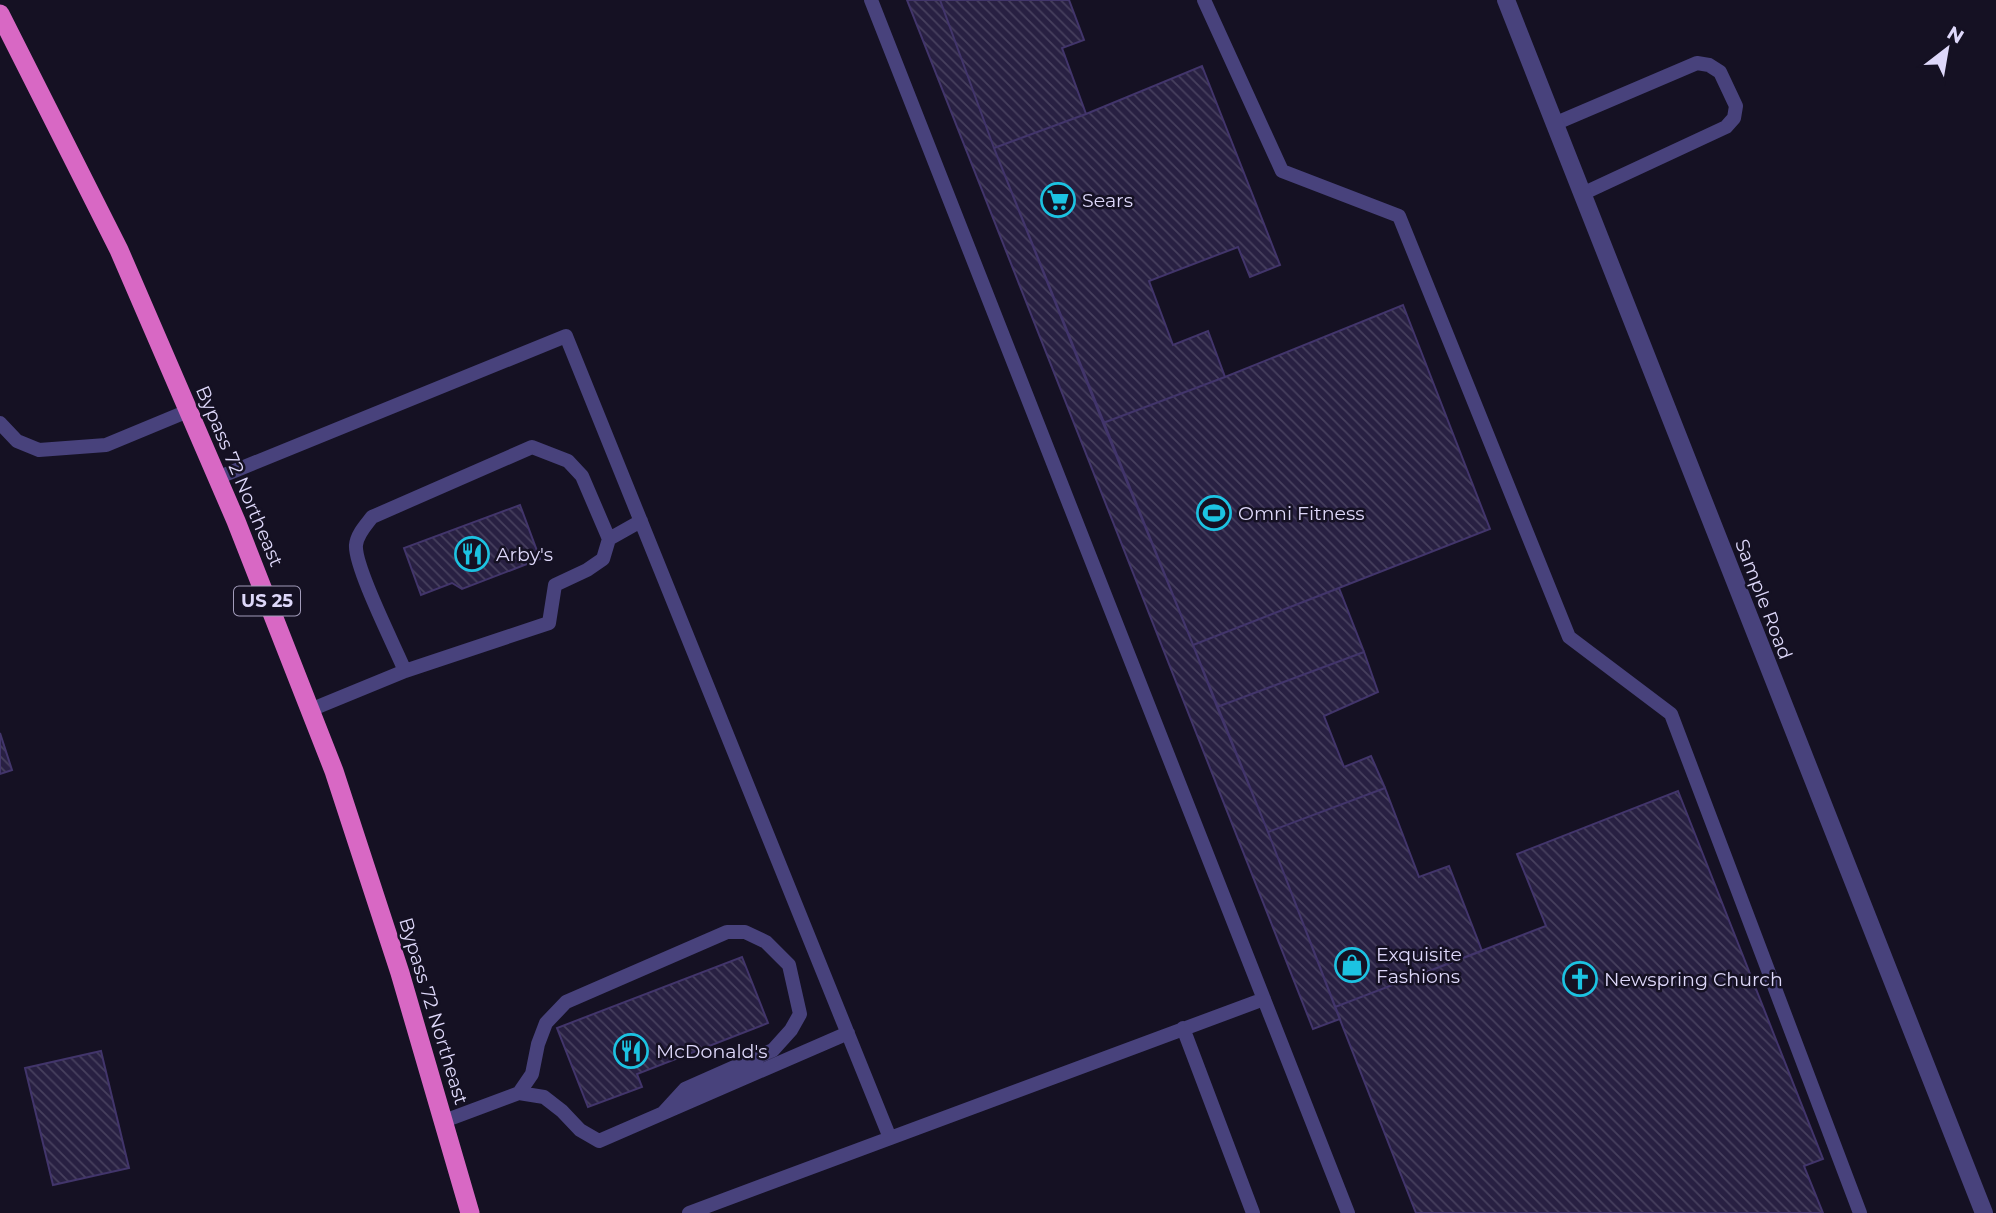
<svg xmlns="http://www.w3.org/2000/svg" width="1996" height="1213" font-family="Montserrat,sans-serif">
<style>
.building{fill:url(#building-back-hatch);stroke:#42356b;stroke-width:2}
.lines{fill:none;stroke-linecap:round;stroke-linejoin:round}
.service{stroke:#48427c;stroke-width:14}
.minor{stroke:#48427c;stroke-width:18}
.trunk{stroke:#d868c4;stroke-width:19}
.labels{text-anchor:middle;stroke-width:5;stroke-linejoin:round;paint-order:stroke}
.shield{fill:#151123;stroke:#a29cba;stroke-width:2}
.shield-label{font-size:18px;font-weight:bold;fill:#ded8fa}
.poi-label{font-size:19px;fill:#ded8fa;stroke:#151123;text-anchor:start}
.street-label{font-size:19px;fill:#ded8fa;stroke:#151123}
</style>
<defs>
<pattern id="building-back-hatch" width="6" height="6" patternUnits="userSpaceOnUse" patternTransform="scale(1.75)"><rect width="6" height="6" fill="#282042"/><path d="M-1 5l2 2M0 0l6 6M5-1l2 2" fill="none" stroke="#47405e"/></pattern>
</defs>
<rect width="100%" height="100%" fill="#151123"/>
<path class="building" d="M 907,0 L 940,0 L 994,148 L 1268,832 L 1340,1019 L 1313,1029 Z
M 940,0 L 1069,0 L 1084,40 L 1062,48 L 1086,114 L 994,148 Z
M 1202,66 L 1280,265 L 1250,277 L 1238,247 L 1149,281 L 1173,345 L 1208,331 L 1225,377 L 1103,423 L 994,148 L 1086,114 Z
M 1403,305 L 1490,529 L 1193,645 L 1103,423 L 1225,377 Z
M 520,505 L 540,559 L 462,589 L 452,583 L 421,595 L 404,548 Z
M 1339,588 L 1364,652 L 1217,707 L 1193,645 Z
M 1364,652 L 1378,692 L 1324,716 L 1344,767 L 1371,756 L 1385,788 L 1268,832 L 1217,707 Z
M 0,733 L 12,770 L 0,774 Z
M 1385,788 L 1419,877 L 1449,866 L 1482,951 L 1335,1007 L 1268,832 Z
M 1678,791 L 1823,1159 L 1804,1166 L 1823,1213 L 1416,1213 L 1335,1007 L 1546,926 L 1517,854 Z
M 742,957 L 768,1023 L 637,1074 L 642,1087 L 588,1107 L 557,1028 Z
M 101,1051 L 129,1168 L 53,1185 L 25,1068 Z"/>
<g class="lines">
<path class="service" d="M 871,0 L 1348,1213
M 1204,0 L 1282,171 L 1399,216 L 1569,637 L 1671,714 L 1860,1213
M 1554,124 L 1697,63 L 1709,65 L 1720,72 L 1736,106 L 1734,118 L 1726,127 L 1582,194
M 0,423 L 17,441 L 39,450 L 106,445 L 188,411
M 217,478 L 566,336 L 890,1138
M 405,671 L 549,623 L 555,585 L 587,570 L 603,559 L 609,539
M 310,710 L 405,671 C 395,647 354,566 356,545 C 357,534 366,525 372,517 L 532,447 L 568,461 L 582,476 L 609,539 L 641,521
M 1183,1028 L 1253,1213
M 519,1093 L 532,1074 L 538,1044 L 546,1023 L 566,1002 L 727,932 L 745,932 L 766,942 L 789,965 L 800,1014 L 791,1030 L 773,1050 L 685,1089 L 663,1113
M 444,1121 L 519,1093 L 544,1097 L 562,1111 L 580,1130 L 599,1141 L 848,1033
M 689,1213 L 1264,999"/>
<path class="minor" d="M 1506,0 L 1984,1213"/>
<path class="trunk" d="M 0,14 L 119,250 L 236,521 L 334,771 L 400,973 L 470,1213"/>
</g>
<defs>
<g id="supermarket-ring" transform="scale(1.75)"><circle r="9.5" fill="#151123" stroke="#1cc3e2" stroke-width="1.5"/><path d="M-6-5.5h2.5l.6 2H6L4.5 2H-2.5L-4.4-4H-6ZM-1.5 3.2a1.3 1.3 0 1 0 .1 0ZM3 3.2a1.3 1.3 0 1 0 .1 0Z" fill="#1cc3e2"/></g>
<g id="stadium-ring" transform="scale(1.75)"><circle r="9.5" fill="#151123" stroke="#1cc3e2" stroke-width="1.5"/><path d="M0-5a6.5 5 0 1 0 0 10a6.5 5 0 1 0 0-10ZM-3.5-1.8h7v3.6h-7Z" fill="#1cc3e2"/></g>
<g id="restaurant-ring" transform="scale(1.75)"><circle r="9.5" fill="#151123" stroke="#1cc3e2" stroke-width="1.5"/><path d="M-5-6h1v4h1v-4h1v4h1v-4h1v5L-1.5 .5V6h-2V.5L-5-1ZM5-6V6H3V1.5H1.5Q1.5-4 5-6Z" fill="#1cc3e2"/></g>
<g id="shop-ring" transform="scale(1.75)"><circle r="9.5" fill="#151123" stroke="#1cc3e2" stroke-width="1.5"/><path d="M-5-2.5h2.3a2.7 3.5 0 0 1 5.4 0H5L5.5 6h-11ZM-1.5-2.5h3a1.5 2.3 0 0 0-3 0Z" fill="#1cc3e2"/></g>
<g id="church-ring" transform="scale(1.75)"><circle r="9.5" fill="#151123" stroke="#1cc3e2" stroke-width="1.5"/><path d="M-1.2-6h2.4v3.5h3.3v2.4h-3.3V6h-2.4V-.1h-3.3v-2.4h3.3Z" fill="#1cc3e2"/></g>
</defs>
<g fill-rule="evenodd">
<use href="#supermarket-ring" x="1058" y="200"/>
<use href="#stadium-ring" x="1214" y="513"/>
<use href="#restaurant-ring" x="472" y="554"/>
<use href="#shop-ring" x="1352" y="965"/>
<use href="#church-ring" x="1580" y="979"/>
<use href="#restaurant-ring" x="631" y="1051"/>
</g>
<g class="labels">
<rect class="shield" x="234" y="586.5" width="66" height="29" rx="5"/>
<g class="shield-label">
<text x="267" y="607">US 25</text>
</g>
<g class="poi-label">
<text x="1082" y="207">Sears</text>
<text x="1238" y="520">Omni Fitness</text>
<text x="496" y="561">Arby's</text>
<text x="1376" y="961">Exquisite<tspan x="1376" dy="22">Fashions</tspan></text>
<text x="1604" y="986">Newspring Church</text>
<text x="656" y="1058">McDonald's</text>
</g>
<g class="street-label">
<text transform="translate(240 476) rotate(67)" y="7">Bypass 72 Northeast</text>
<text transform="translate(1764 599) rotate(69)" y="7">Sample Road</text>
<text transform="translate(434 1011) rotate(73)" y="7">Bypass 72 Northeast</text>
</g>
</g>
<g transform="translate(1947 49) rotate(31)" stroke="#151123" stroke-width="5" paint-order="stroke">
<path d="M0-5L12 26L0 18L-12 26Z" fill="#ded8fa"/>
<text y="-10" font-size="19" font-weight="bold" text-anchor="middle" fill="#ded8fa">N</text>
</g>
</svg>
